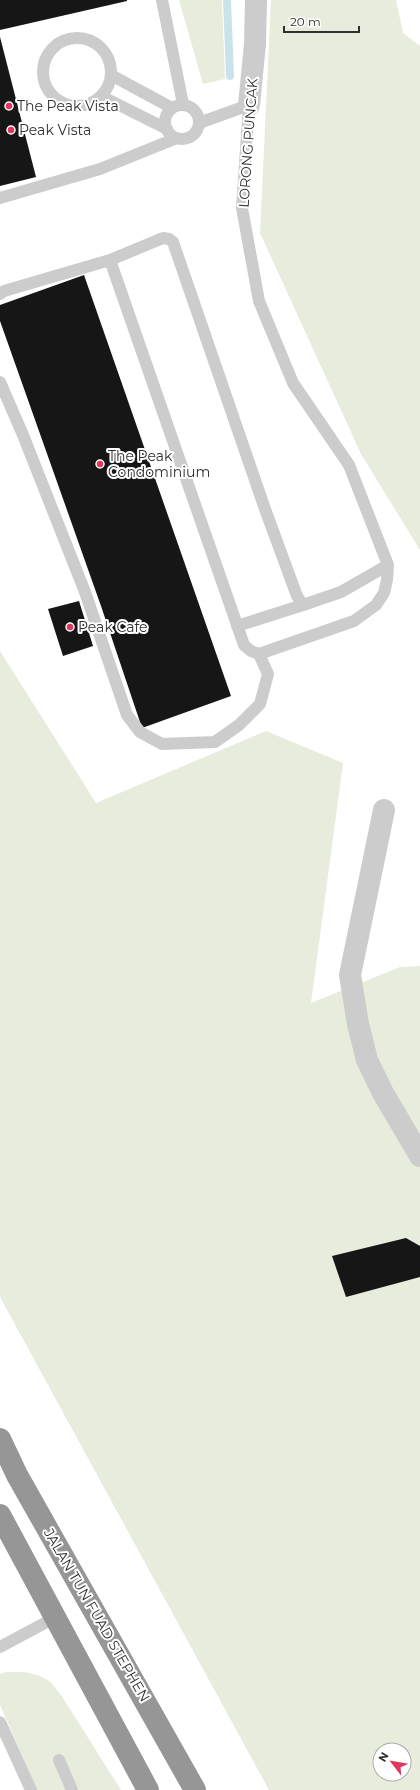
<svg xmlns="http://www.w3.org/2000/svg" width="420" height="1790" font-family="Montserrat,sans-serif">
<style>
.green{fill:#e7ecdd;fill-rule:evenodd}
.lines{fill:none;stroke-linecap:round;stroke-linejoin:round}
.stream{stroke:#cae3eb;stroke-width:8}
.building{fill:#161616}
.lane{stroke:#ccc;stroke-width:12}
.street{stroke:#ccc;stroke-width:22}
.highway{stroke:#969696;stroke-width:22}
.poi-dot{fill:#e1355b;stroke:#fff;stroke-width:1.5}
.labels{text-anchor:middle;stroke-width:4;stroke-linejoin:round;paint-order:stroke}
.poi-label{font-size:14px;fill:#2f2f2f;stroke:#fff;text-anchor:start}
.street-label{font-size:14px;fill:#2f2f2f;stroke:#fff}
</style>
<rect width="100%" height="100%" fill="#fff"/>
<path class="green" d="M 179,0 L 222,0 L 225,79 L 203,84 Z
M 271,0 L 396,0 L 403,33 L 420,46 L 420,550 L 361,454 L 260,233 Z
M 0,651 L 96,803 L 266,731 L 343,763 L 311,1003 L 400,967 L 420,966 L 420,1790 L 269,1790 L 0,1297 ZM 380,1750 L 404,1750 L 404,1774 L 380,1774 Z
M 6,1672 L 24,1672 L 38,1675 L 51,1682 L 63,1698 L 121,1790 L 37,1790 L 0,1705 L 0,1674 Z"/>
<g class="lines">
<path class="stream" d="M 227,0 L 230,76"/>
</g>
<path class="building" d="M 0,0 L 127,0 L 127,1 L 0,30 Z
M 0,37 L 36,177 L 0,186 Z
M 84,275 L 231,696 L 142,728 L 101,606 L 0,321 L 0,305 Z
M 79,601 L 93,646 L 63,656 L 48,609 Z
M 406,1238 L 420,1246 L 420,1277 L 346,1297 L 332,1256 Z"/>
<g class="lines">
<path class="lane" d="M 162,0 L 183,104
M43 72a34 34 0 1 1 68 0a34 34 0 1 1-68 0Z
M 111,75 L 172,108
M 101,96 L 167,129
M165 122a17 17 0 1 1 34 0a17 17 0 1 1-34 0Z
M 199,123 L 249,105 L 242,208 L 259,301 L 293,383 L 349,465 L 388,565 L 387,580 L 384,593 L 376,605 L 354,621 L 259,654 L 251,651 L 244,645 L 110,260 L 163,238 L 169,239 L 173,242 L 265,509 L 297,596 L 303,605 L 341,592 L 388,565
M 0,198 L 100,169 L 177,138
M 0,294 L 4,291 L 110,260
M 0,382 L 23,435 L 85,592 L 127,715 L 140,732 L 162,744 L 215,742 L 239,725 L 260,704 L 268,674 L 259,654
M 237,626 L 303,605
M 0,1647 L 56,1617
M 0,1722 L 31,1790
M 59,1760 L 72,1790"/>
<path class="street" d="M 249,105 L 255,44 L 256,0
M 384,810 L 350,975 L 358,1024 L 367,1060 L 383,1093 L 420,1156"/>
<path class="highway" d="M 0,1439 L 17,1475 L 195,1790
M 0,1515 L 148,1790"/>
</g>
<g class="poi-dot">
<circle cx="9" cy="106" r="4"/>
<circle cx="11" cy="130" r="4"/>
<circle cx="100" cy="464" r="4"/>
<circle cx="70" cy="627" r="4"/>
</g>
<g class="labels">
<g class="poi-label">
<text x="17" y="111">The Peak Vista</text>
<text x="19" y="135">Peak Vista</text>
<text x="108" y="461">The Peak<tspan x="108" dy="16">Condominium</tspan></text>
<text x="78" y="632">Peak Cafe</text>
</g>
<g class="street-label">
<text transform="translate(248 143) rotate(-86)" y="5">LORONG PUNCAK</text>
<text transform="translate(97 1615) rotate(60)" y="5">JALAN TUN FUAD STEPHEN</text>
</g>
</g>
<g transform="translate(392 1762) rotate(301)"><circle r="19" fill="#ffffff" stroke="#acacac"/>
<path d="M0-3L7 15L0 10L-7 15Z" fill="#e1355b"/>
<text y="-6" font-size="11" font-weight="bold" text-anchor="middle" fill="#2f2f2f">N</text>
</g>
<path d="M284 26v6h75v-6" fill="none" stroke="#2f2f2f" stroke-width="2"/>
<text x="290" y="26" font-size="12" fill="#2f2f2f" stroke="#ffffff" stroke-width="3" paint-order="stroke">20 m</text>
</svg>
